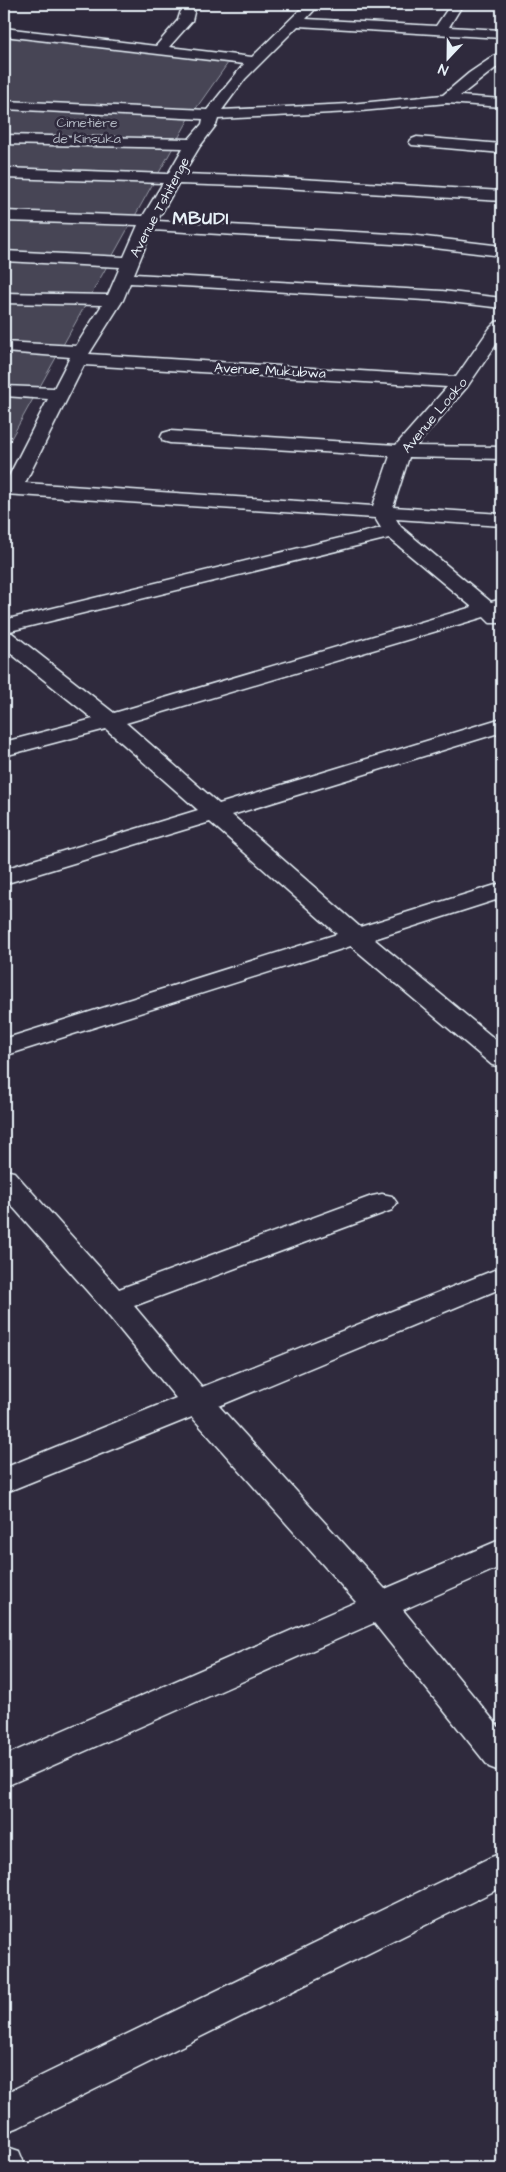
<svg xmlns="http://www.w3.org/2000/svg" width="506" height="2172" font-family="'Architects Daughter',sans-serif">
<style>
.green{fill:#464455;stroke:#979aa6}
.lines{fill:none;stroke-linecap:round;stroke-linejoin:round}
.minor-casing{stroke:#e8f1f8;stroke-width:3}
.minor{fill:#2f2a3d;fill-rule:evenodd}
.labels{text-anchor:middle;stroke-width:5;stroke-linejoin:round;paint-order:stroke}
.far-park-label{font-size:14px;fill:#afb4bf;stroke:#2f2a3d}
.far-street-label{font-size:14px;fill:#e8f1f8;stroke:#2f2a3d}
.far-district-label{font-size:18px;font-weight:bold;letter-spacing:1px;fill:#e8f1f8;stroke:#2f2a3d}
</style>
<rect width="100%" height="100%" fill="#2f2a3d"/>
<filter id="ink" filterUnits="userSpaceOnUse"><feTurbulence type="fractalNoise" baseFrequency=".02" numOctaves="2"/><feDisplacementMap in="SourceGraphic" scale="10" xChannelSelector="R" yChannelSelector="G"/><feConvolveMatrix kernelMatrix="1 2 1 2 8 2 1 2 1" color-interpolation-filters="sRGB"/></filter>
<g filter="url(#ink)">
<path class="green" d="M 4,37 L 100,46 L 228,63 L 190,117 L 4,451 Z"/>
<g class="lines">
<g class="minor-casing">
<path id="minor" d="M 183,4 L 196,4 L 192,21 L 169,47 L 252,57 L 306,4 L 320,4 L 306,19 L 436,26 L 451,4 L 463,4 L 449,27 L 502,30 L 502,38 L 298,26 L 245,79 L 222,110 L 350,104 L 443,95 L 469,73 L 497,54 L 502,53 L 502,63 L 460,96 L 502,99 L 502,107 L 447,103 L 350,112 L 218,119 L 216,125 L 200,146 L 183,174 L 267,177 L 502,191 L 502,201 L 267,187 L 178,184 L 157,221 L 409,235 L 502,246 L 502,256 L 409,245 L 152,230 L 134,274 L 442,291 L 502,298 L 502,308 L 442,301 L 130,283 L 123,300 L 89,354 L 456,377 L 490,328 L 496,322 L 502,321 L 502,336 L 467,387 L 416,446 L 502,447 L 502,459 L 409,457 L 393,507 L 502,514 L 502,526 L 396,519 L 401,527 L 491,602 L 502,599 L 502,623 L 490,623 L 484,617 L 126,723 L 219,804 L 502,718 L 502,732 L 232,815 L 360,927 L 502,883 L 502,898 L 374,939 L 502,1045 L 502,1067 L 492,1065 L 351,946 L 4,1056 L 4,1039 L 337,934 L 210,822 L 4,884 L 4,869 L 198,810 L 106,729 L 4,756 L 4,742 L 93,719 L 4,648 L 4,620 L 381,528 L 375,518 L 4,494 L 4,482 L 6,482 L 48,399 L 4,396 L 4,386 L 54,388 L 70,357 L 4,352 L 4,342 L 76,346 L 102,305 L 4,303 L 4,293 L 108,295 L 120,267 L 4,261 L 4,251 L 124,257 L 138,225 L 4,221 L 4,211 L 143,216 L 163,183 L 4,178 L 4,168 L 168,174 L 183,148 L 4,144 L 4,135 L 189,139 L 202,124 L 203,119 L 4,109 L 4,101 L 207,110 L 244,64 L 4,36 L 4,28 L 156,46 L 178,20 ZM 84,365 L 447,387 L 396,445 L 170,431 L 163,433 L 161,437 L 163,441 L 170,443 L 390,456 L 373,506 L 25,483 ZM 389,538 L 472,607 L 114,713 L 12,633 L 6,632 Z
M 417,137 L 502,144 L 502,153 L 412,145 L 409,142 L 412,139 Z
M 4,1170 L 14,1172 L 119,1289 L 372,1196 L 382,1194 L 392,1196 L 397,1203 L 392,1210 L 134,1306 L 202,1387 L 502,1267 L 502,1288 L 219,1406 L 385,1589 L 502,1539 L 502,1566 L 403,1610 L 502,1731 L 502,1772 L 489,1767 L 374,1623 L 4,1787 L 4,1756 L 356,1602 L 192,1417 L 4,1493 L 4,1468 L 176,1398 L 103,1309 L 4,1197 Z
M 502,1853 L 502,1887 L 19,2127 L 4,2133 L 4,2094 L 489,1858 Z
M 4,2146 L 19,2151 L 26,2168 L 4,2168 Z"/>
</g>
<use href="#minor" class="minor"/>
</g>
</g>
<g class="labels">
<g class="far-park-label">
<text x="87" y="127">Cimetière<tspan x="87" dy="16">de Kinsuka</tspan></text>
</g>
<g class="far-street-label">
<text transform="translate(159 207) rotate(-62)" y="5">Avenue Tshitenge</text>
<text transform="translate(270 370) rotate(3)" y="5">Avenue Mukubwa</text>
<text transform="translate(434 415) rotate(-50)" y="5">Avenue Looko</text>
</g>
<g class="far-district-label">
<text x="201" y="224">MBUDI</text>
</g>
</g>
<rect width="506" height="2172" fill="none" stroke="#2f2a3d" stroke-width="20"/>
<rect x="10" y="10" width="486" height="2152" fill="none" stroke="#e8f1f8" stroke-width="2" filter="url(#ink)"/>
<g transform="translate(448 58) rotate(202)" stroke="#2f2a3d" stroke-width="4" paint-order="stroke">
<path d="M0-4L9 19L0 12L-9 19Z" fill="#e8f1f8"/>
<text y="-8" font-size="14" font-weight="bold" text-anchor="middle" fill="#e8f1f8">N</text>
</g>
</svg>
